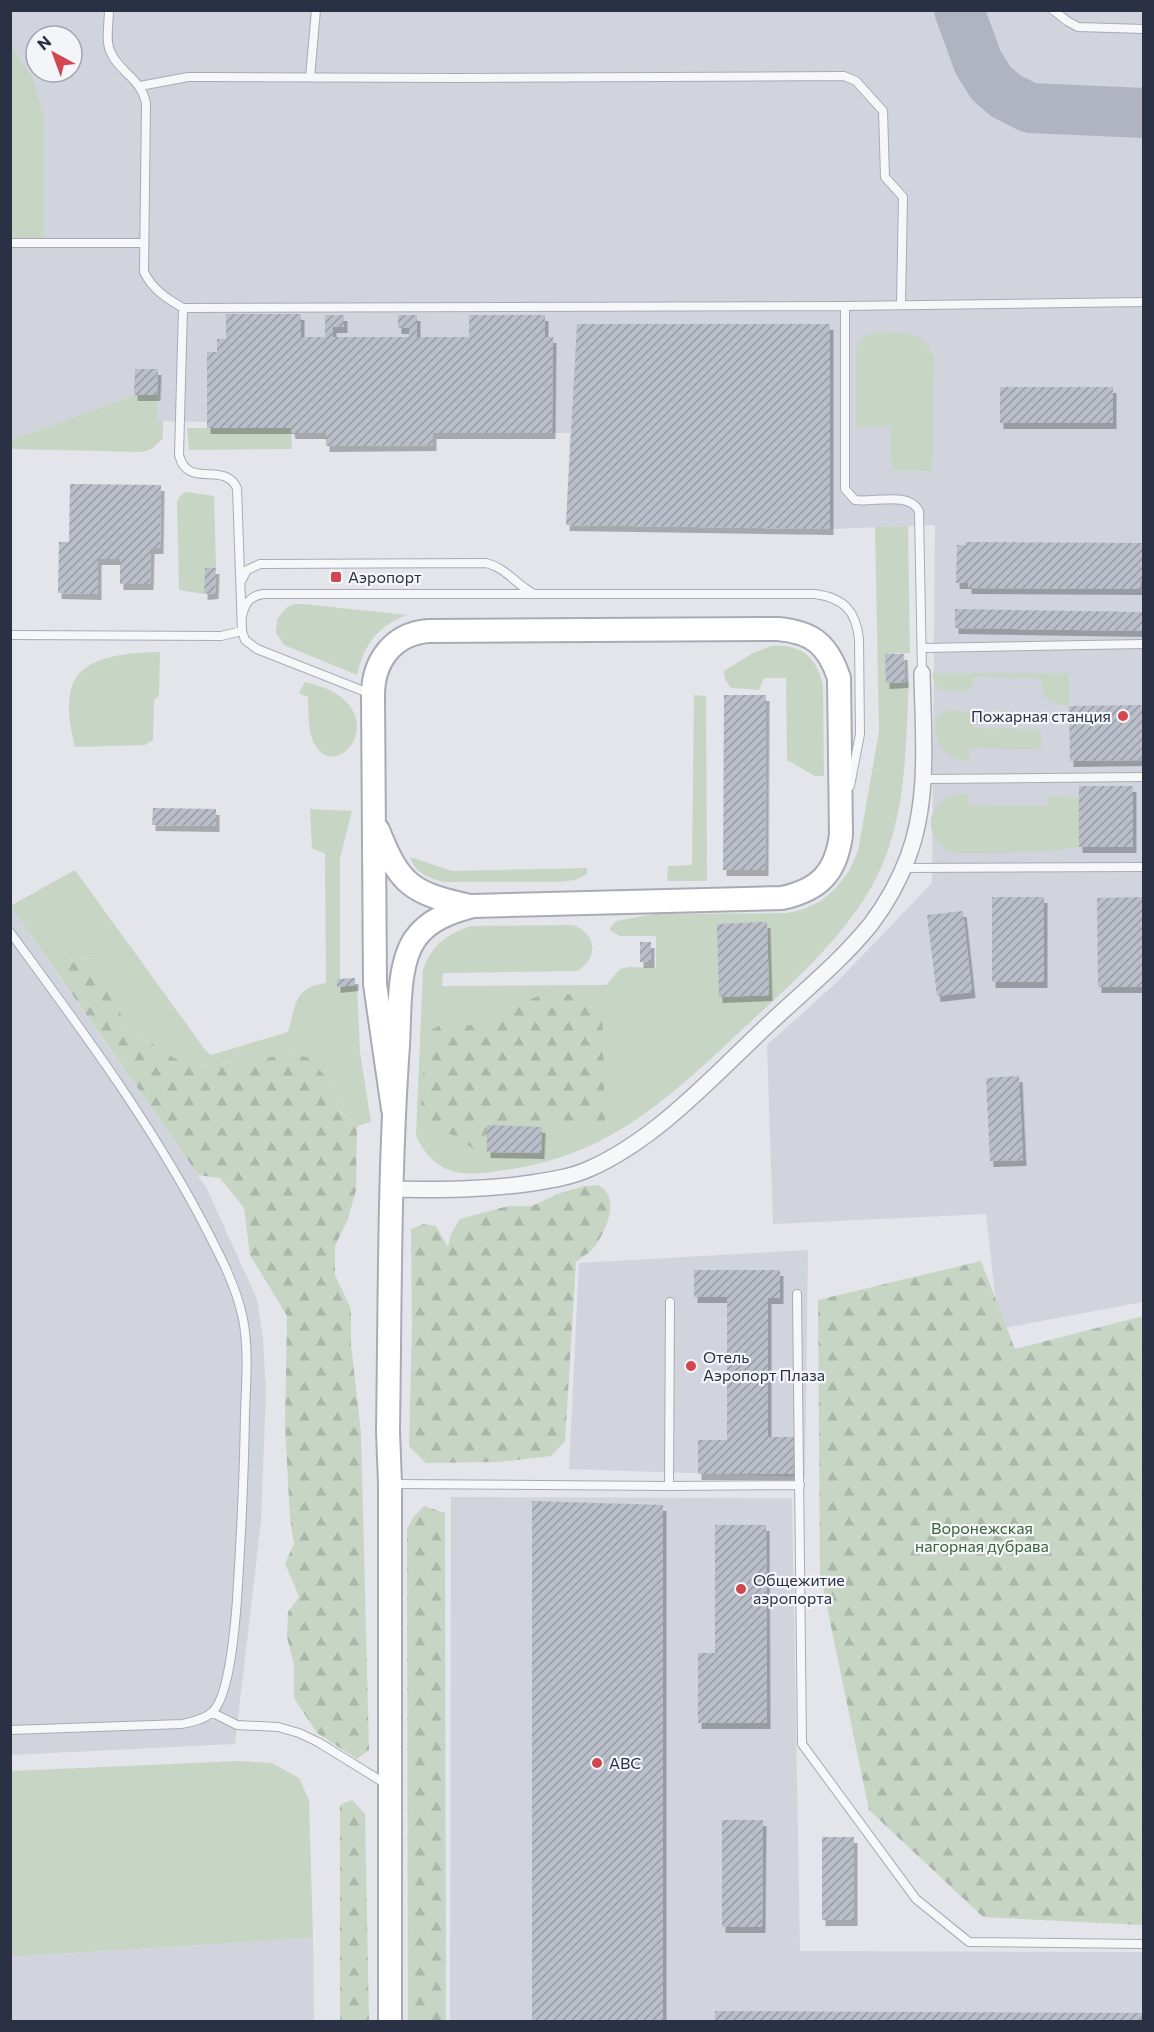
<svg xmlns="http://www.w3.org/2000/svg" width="1154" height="2032" font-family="Commissioner,sans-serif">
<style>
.built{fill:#d1d4dd;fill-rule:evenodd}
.grass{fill:#c7d5c4}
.forest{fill:url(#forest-firs)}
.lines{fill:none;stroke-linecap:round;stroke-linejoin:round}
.taxiway{stroke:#b0b4c0;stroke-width:50}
.building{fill:url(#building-hatch);filter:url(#shadow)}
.service-casing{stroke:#a8abb6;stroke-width:10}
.minor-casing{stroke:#a8abb6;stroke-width:18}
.secondary-casing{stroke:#a8abb6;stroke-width:26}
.service{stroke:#f6f7f9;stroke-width:8}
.minor{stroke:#f6f7f9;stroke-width:15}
.secondary{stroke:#fff;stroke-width:22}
.poi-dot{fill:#d24650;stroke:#f3f5f8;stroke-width:2}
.labels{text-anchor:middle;stroke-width:4.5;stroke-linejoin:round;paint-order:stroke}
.poi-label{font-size:16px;fill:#2a3144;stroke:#f3f5f8;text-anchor:start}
.park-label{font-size:16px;fill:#3b6037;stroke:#f3f5f8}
</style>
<defs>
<pattern id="forest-firs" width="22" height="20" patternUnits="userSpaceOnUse" patternTransform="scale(1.5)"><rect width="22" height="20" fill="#c7d5c4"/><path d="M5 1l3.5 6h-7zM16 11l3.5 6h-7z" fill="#abb7aa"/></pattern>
<pattern id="building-hatch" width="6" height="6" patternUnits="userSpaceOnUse" patternTransform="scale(1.5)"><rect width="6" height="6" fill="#babec9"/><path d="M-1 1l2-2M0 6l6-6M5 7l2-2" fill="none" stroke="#979ba5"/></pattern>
<filter id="shadow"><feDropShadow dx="3.5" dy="6" stdDeviation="0" flood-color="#0004"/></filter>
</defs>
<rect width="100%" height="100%" fill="#e3e5eb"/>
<path class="built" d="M 11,11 L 1143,11 L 1143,1302 L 999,1329 L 986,1214 L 773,1224 L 767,1045 L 836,983 L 932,883 L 935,525 L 830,529 L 566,525 L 570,433 L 292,433 L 291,428 L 207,428 L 207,422 L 157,421 L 157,396 L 134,395 L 11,440 ZM 36,36 L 72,36 L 72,72 L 36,72 Z
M 10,906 L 206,1187 L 257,1299 L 263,1339 L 266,1391 L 261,1521 L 235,1744 L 11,1755 Z
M 808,1250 L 805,1477 L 569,1469 L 579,1263 Z
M 451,1497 L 792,1498 L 800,1951 L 1143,1952 L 1143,2021 L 450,2022 Z
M 313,1938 L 314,2021 L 11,2022 L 11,1957 Z"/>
<path class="grass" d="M 10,45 L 33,79 L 44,119 L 44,238 L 11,238 Z
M 872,333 C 902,333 917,326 934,356 L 932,471 L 892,470 L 891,427 L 856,427 L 856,349 L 862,338 Z
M 134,395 L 157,395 L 157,420 L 163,421 L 163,438 L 153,448 L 143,452 L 11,449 L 11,440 Z
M 187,428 L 291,428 L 292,449 L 189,450 Z
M 186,492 L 214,496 L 216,568 L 205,568 L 204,594 L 179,590 L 177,501 L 181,495 Z
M 908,526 L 910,653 L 886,654 L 886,683 L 909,682 C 905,756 907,828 868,893 C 836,945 789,986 745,1027 C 703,1066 661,1107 611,1135 C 577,1154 542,1165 504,1170 C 463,1177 436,1177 416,1136 L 423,970 C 431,945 447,934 471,926 L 573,925 C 597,934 599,958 577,971 L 443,973 L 442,986 L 606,985 L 620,969 L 629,967 L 656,968 L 656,936 L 620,936 L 611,931 L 610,928 L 616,921 L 654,914 L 787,913 L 804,909 L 821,901 L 835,889 L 848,873 L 858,851 L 879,732 L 875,527 Z
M 295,604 L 303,604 L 407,615 C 377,626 364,645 357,675 L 284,645 L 276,633 L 277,619 L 287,607 Z
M 771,646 C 801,644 816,656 823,685 L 824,776 L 815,776 L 787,760 L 786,678 L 764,678 L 759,690 L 731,688 L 725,679 L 724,671 L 753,653 Z
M 160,652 L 159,696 L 154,700 L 153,740 L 145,745 L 75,747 C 71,729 66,709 71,690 C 79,654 131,653 160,652 Z
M 932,673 L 1069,673 L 1069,706 C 1048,703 1042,701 1041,678 L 975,677 L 972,686 L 965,692 L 939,690 L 935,685 Z
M 305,682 C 315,685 326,687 335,693 C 386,724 335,783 314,743 C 307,730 309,711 308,697 L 299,693 Z
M 694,695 L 706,696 L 707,881 L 667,881 L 668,866 L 692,865 Z
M 957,710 L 974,713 L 975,728 L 1040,729 L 1042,749 L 969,748 L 969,762 C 943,757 933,744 936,718 L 944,711 Z
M 959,794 L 968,795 L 969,805 L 1047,806 L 1048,796 L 1079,797 L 1079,847 L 1046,852 L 956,853 C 921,843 923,801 959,794 Z
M 310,809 L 352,811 L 340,858 L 340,979 L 337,980 L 338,987 L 355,985 L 357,987 L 360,1052 L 371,1122 L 357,1126 L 339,1110 L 328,1081 L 293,1054 L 213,1065 L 185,1063 L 172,1058 L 126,1026 L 97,959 L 77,958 L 51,964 L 10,906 L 75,870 L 206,1051 L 211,1055 L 288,1032 C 296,1005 294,987 326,983 L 325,854 L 312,848 Z
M 410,857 L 452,871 L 587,868 L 587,874 L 575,880 L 558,882 L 445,882 C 430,879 415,873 410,857 Z
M 239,1761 L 272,1763 L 299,1778 L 309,1800 L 313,1938 L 11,1957 L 11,1771 Z"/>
<path class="forest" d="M 77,958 L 97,959 L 126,1026 L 172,1057 L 185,1063 L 213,1065 L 293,1054 L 310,1058 L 328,1080 L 339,1111 L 357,1126 L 356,1190 L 348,1219 L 335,1246 L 335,1275 L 351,1309 L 351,1344 L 361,1433 L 369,1750 L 357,1759 L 317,1733 L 294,1698 L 294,1665 L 287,1637 L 288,1612 L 299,1597 L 285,1563 L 294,1544 L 290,1518 L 285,1426 L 287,1316 L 250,1255 L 244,1208 L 220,1178 L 198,1175 L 51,964 Z
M 542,994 L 580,994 L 602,1003 L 605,1121 L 578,1129 L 531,1121 L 492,1129 L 474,1149 L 450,1134 L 431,1141 L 420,1124 L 426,1033 L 442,1024 L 462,1026 L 493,1022 L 510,1009 Z
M 598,1185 C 621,1197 607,1229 595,1246 C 591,1252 582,1257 576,1262 L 565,1441 L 551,1456 L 499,1462 L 426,1463 L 409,1446 L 412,1325 L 411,1229 L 424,1224 L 436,1226 L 448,1247 L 451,1234 L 460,1219 L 508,1206 L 532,1206 L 560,1193 L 585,1186 Z
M 981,1261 L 1015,1349 L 1143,1316 L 1143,1925 L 983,1917 L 869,1810 L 820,1573 L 818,1300 Z
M 424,1506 L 445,1513 L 446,2022 L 408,2021 L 407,1529 L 414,1516 Z
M 352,1800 L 365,1814 L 369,2021 L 340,2021 L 340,1805 Z"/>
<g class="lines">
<path class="taxiway" d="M 959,10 L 978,62 L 991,83 L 1006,96 L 1030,108 L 1144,113"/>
</g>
<path class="building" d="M 226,314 L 301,314 L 301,337 L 325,337 L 325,315 L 344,315 L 344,327 L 333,327 L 333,337 L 409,337 L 409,328 L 398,328 L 398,315 L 417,315 L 417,337 L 469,337 L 469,315 L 545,315 L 545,337 L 553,337 L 552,433 L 433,433 L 433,445 L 326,446 L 326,433 L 292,433 L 291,428 L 207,428 L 207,352 L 217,352 L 217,339 L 226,339 Z
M 577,324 L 830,324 L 830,529 L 566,525 Z
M 135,369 L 158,369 L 157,395 L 134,395 Z
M 1000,387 L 1113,387 L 1113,423 L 1000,423 Z
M 70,484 L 161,485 L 160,548 L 151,548 L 150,584 L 120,584 L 120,559 L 98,559 L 98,594 L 58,593 L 59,542 L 69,542 Z
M 966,542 L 1144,543 L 1144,581 L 1141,581 L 1141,589 L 968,588 L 968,583 L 956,583 L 957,545 L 966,545 Z
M 205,568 L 216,568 L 215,593 L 204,594 Z
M 955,609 L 1144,612 L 1144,631 L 955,628 Z
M 885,654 L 904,654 L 905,682 L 886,683 Z
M 724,695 L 766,695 L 765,870 L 723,870 Z
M 1144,705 L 1144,760 L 1070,761 L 1069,706 Z
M 1079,786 L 1133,786 L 1133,847 L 1079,847 Z
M 153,808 L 216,809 L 216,826 L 152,825 Z
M 992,897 L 1044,897 L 1044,982 L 992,982 Z
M 1144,897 L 1144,987 L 1098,987 L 1097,898 Z
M 963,911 L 972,992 L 937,996 L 927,915 Z
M 767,922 L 769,995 L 719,997 L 717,924 Z
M 640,942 L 651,942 L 651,962 L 640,962 Z
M 355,978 L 355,985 L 337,987 L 337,979 Z
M 1019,1076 L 1023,1160 L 990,1161 L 986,1078 Z
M 487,1125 L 542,1127 L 541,1153 L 487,1152 Z
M 694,1270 L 780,1270 L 780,1298 L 768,1298 L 768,1437 L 794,1437 L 793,1474 L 698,1474 L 698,1440 L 727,1440 L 727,1297 L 694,1297 Z
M 532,1501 L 663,1505 L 663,2022 L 532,2022 Z
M 715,1525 L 766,1525 L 767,1723 L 698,1723 L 698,1653 L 715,1653 Z
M 722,1820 L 763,1820 L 762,1927 L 722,1927 Z
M 822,1837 L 854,1837 L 854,1920 L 822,1920 Z
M 715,2011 L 1144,2013 L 1144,2022 L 715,2022 Z"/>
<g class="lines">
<g class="service-casing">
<path id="service" d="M 109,10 C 109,23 105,42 111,53 C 120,73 140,77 146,103 L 144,272 C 153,290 166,298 183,308 L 845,306 L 1144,302
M 1053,10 L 1067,21 L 1078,27 L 1144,29
M 310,77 L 316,10
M 140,86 L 188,77 L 213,77 L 456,78 L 844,76 L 856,81 L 883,111 L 885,177 L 903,197 L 901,305
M 10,243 L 143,243
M 845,306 L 845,489 L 855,500 C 873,503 909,491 919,511 L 922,673
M 183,308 L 179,455 C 188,490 223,460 237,488 L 242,631 L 245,640 L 257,649 L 371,694
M 241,581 L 247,570 L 260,564 L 486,563 C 507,568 516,585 534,594
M 242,616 C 245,603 250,596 263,594 L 815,594 C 844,598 856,611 859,639 L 860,734 L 850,786
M 10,635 L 221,636 L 242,631
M 922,648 L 1144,644
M 923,779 L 1144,777
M 904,868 L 1144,867
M 10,932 C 78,1025 147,1117 201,1219 C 217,1250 236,1284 243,1319 C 249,1349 246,1384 245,1414 C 244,1477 241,1538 237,1600 C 235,1624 230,1699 211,1713 C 203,1720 191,1722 182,1724 L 10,1730
M 797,1294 L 802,1744 L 916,1899 L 969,1942 L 1144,1944
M 392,1484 L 669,1486 L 800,1485
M 669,1486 L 670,1302
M 213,1713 L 237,1725 L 278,1727 L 299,1733 L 318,1742 L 386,1784"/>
</g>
<g class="minor-casing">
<path id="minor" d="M 392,1189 C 439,1190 485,1190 532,1183 C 551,1180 571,1177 589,1169 C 658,1139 716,1073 771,1022 C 804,991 842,960 871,924 C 886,904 899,881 908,857 C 930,799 923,734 922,673"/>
</g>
<g class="secondary-casing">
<path id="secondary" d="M 378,830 C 400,886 412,893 470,906
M 390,2022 L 390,1484 L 388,1431 C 390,1302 389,1173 398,1045 C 400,1014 397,965 415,939 C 429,919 451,912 473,906 L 782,898 C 819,890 836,873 841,835 L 839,678 C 828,645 813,632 778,629 L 428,631 C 393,634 373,661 373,695 L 375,984 L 393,1109"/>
</g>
<use href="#service" class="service"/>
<use href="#minor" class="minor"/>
<use href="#secondary" class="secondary"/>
</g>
<g class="poi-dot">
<rect x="330" y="571" width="12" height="12" rx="3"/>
<circle cx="1123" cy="716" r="6"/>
<circle cx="691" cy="1366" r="6"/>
<circle cx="741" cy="1589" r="6"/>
<circle cx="597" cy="1763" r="6"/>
</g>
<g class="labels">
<g class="poi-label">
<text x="348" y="583">Аэропорт</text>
<text x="1111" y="722" text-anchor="end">Пожарная станция</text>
<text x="703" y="1363">Отель<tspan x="703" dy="18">Аэропорт Плаза</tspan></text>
<text x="753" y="1586">Общежитие<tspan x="753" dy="18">аэропорта</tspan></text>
<text x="609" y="1769">ABC</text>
</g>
<g class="park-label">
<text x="982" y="1534">Воронежская<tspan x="982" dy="18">нагорная дубрава</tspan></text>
</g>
</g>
<rect width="1154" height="2032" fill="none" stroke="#2a3144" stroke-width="24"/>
<g transform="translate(54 54) rotate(319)"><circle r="28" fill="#f3f5f8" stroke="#a3a7b0" stroke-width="1.5"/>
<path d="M0-4.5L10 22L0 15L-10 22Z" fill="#d24650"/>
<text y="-9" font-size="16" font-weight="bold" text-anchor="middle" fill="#2a3144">N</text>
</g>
</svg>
